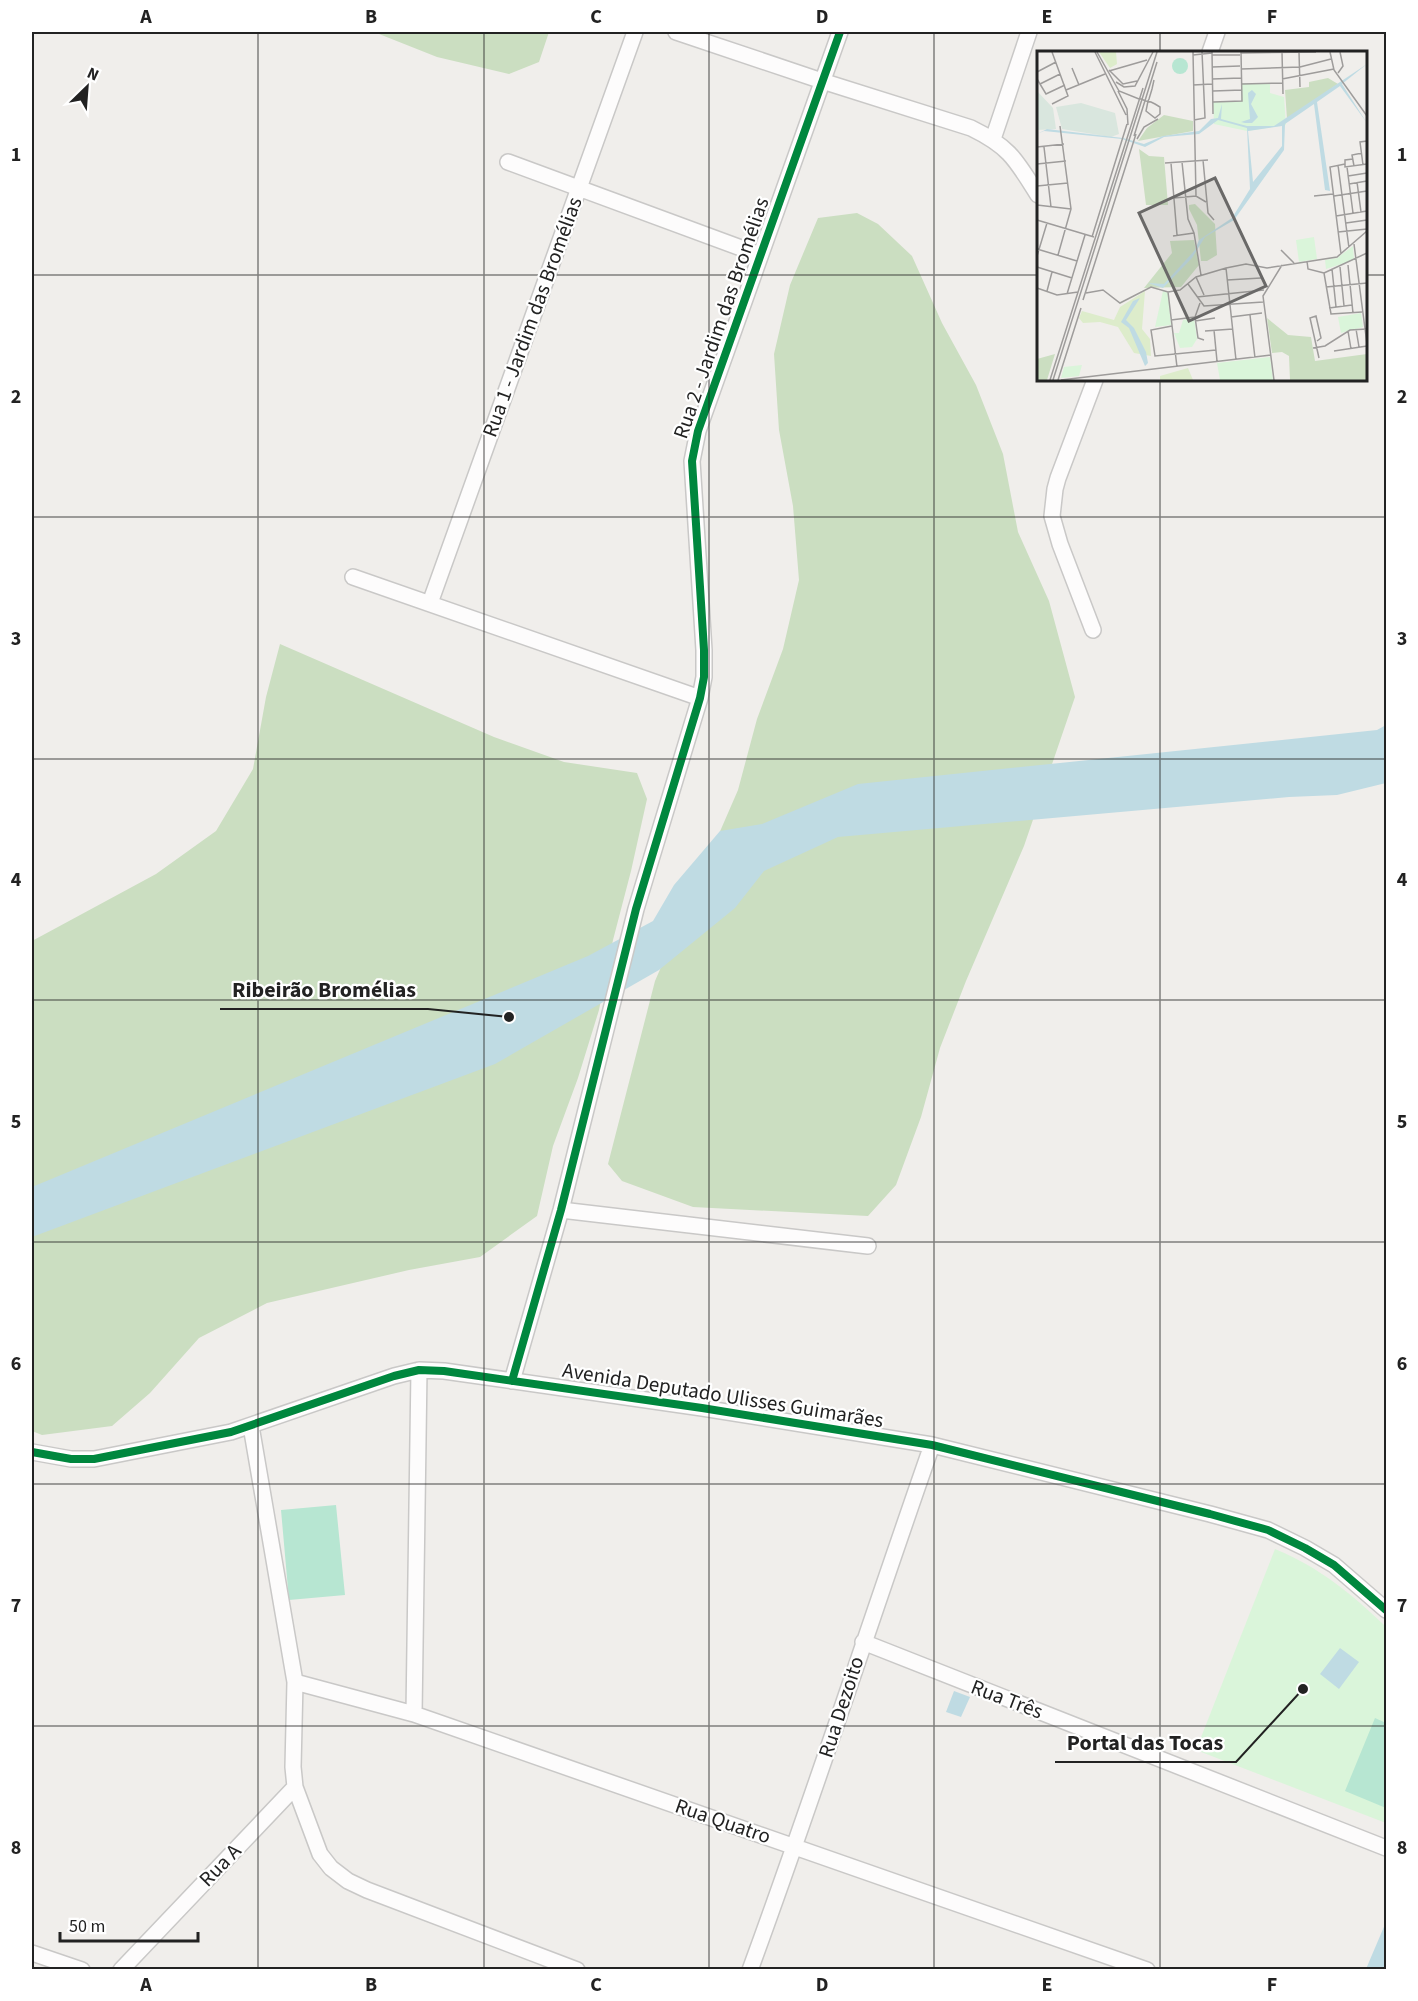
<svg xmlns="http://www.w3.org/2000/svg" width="1418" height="2001" font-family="'Source Sans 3',sans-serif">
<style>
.forest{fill:#cbdec1}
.park{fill:#daf5da}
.pitch{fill:#b7e6d2}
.water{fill:#bfdbe3}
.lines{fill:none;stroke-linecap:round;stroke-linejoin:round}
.street-casing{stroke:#c9c8c7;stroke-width:18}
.street{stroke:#fdfcfc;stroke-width:15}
.cycleway-casing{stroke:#fff;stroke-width:11}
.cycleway{stroke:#00873e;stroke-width:8}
.grid{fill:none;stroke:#222;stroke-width:1.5;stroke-opacity:0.55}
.labels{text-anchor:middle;stroke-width:4.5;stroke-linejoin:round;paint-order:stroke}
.street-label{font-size:21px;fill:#222;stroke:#fff}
.inset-road{fill:none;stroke:#9e9c9b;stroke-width:1.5}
.view{fill:#6a6968;fill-opacity:0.15;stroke:#6a6968;stroke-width:3}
.inset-edge{fill:none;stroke:#222;stroke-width:3}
.leader{fill:none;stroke:#222;stroke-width:2}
.callout-dot{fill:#222;stroke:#fff;stroke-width:2}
.callout-label{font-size:22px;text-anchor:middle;font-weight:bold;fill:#222;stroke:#fff;stroke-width:4.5;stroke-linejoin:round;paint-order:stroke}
.neatline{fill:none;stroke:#222;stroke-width:2}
.grid-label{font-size:20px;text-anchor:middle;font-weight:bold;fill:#222}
</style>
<rect width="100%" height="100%" fill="#f0eeeb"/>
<path class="forest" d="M 374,32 L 549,32 L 539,62 L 509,74 L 437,57 Z
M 857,213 L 878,224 L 912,256 L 942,323 L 976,385 L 1003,454 L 1018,532 L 1049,601 L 1075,697 L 1024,846 L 966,981 L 940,1048 L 921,1117 L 896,1185 L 868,1216 L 693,1207 L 622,1181 L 608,1164 L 655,981 L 738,790 L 757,719 L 783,649 L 799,580 L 793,506 L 779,430 L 774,354 L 790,285 L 818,218 Z
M 280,644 L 494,737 L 564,762 L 637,773 L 647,799 L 631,871 L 613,940 L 599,1010 L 578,1078 L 553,1146 L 537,1216 L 480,1257 L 409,1270 L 267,1303 L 199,1338 L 150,1393 L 112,1426 L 42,1435 L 32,1431 L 32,941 L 156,874 L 216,831 L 253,769 L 266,697 Z"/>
<path class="park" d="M 1275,1549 C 1319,1567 1353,1595 1386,1627 L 1386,1823 L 1196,1750 Z"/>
<path class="pitch" d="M 336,1505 L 345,1595 L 289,1600 L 281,1510 Z
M 1375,1718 L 1386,1723 L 1386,1808 L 1345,1791 Z"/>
<path class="water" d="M 1386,725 L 1386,783 L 1337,795 L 1289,797 L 838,837 L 764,871 L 735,908 L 659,970 L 495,1064 L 32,1237 L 32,1187 L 588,956 L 653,921 L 674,885 L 720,831 L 762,824 L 858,784 L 1377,730 Z
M 1340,1648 L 1359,1662 L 1339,1689 L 1320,1674 Z
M 954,1691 L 970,1697 L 961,1717 L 946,1712 Z
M 1386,1922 L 1386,1969 L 1366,1969 Z"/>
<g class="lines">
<g class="street-casing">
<path id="street" d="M 676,32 L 822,81 L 971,128 C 1010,147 1016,160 1038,195
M 1210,52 L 1217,32
M 993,139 L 1029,32
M 508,162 L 760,255
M 353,577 L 700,698
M 430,603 L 635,32
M 1093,630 L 1060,544 L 1052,516 L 1055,489 L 1058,478 L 1095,380
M 561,1210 L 868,1246
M 512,1381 L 561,1210 L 636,909 L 700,698 L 704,677 L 704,650 L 692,461 L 698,431 L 840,32
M 251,1426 L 295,1682 L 293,1767 L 295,1787 L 320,1854 L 331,1868 L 348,1881 L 367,1890 L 577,1970
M 32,1452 L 71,1459 L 94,1459 L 231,1432 L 394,1376 L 419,1370 L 444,1371 L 702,1408 L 932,1445 L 1210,1514 L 1268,1530 L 1305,1548 L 1334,1565 L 1386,1610
M 863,1642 L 1386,1848
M 295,1682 L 414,1714 L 1147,1970
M 414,1714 L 419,1370
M 32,1953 L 82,1970
M 121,1970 L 295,1787
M 750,1970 C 814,1796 871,1619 932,1445"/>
</g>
<use href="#street" class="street"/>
<g class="cycleway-casing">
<path id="cycleway" d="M 512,1381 L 561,1210 L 636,909 L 700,698 L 704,677 L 704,650 L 692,461 L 698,431 L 840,32
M 32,1452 L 71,1459 L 94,1459 L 231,1432 L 394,1376 L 419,1370 L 444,1371 L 702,1408 L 932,1445 L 1210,1514 L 1268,1530 L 1305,1548 L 1334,1565 L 1386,1610"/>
</g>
<use href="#cycleway" class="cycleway"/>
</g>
<path class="grid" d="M 258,32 L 258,1970M 484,32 L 484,1970M 709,32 L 709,1970M 934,32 L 934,1970M 1160,32 L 1160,52M 32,275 L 1038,275M 1366,275 L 1386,275M 1160,380 L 1160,1970M 32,517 L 1386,517M 32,759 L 1386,759M 32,1000 L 1386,1000M 32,1242 L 1386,1242M 32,1484 L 1386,1484M 32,1726 L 1386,1726"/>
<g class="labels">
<g class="street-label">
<text transform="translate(532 317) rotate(-70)" y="7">Rua 1 - Jardim das Bromélias</text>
<text transform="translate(721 318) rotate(-71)" y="7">Rua 2 - Jardim das Bromélias</text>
<text transform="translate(723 1395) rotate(9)" y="7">Avenida Deputado Ulisses Guimarães</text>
<text transform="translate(1007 1699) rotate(21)" y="7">Rua Três</text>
<text transform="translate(841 1707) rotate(-72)" y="7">Rua Dezoito</text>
<text transform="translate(723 1821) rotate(19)" y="7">Rua Quatro</text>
<text transform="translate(220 1865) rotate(-46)" y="7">Rua A</text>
</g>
</g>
<g transform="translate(1037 51)">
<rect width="330" height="330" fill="#f0eeeb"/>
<path d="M 62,1 L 79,1 L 80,13 L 73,17 ZM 108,240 L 105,278 L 113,288 L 114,305 L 97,302 L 81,276 L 63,271 L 46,272 L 42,267 L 45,260 L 77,269 L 83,256 ZM 151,317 L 156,329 L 123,329 L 123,325 Z" fill="#ddeccb"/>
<path d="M 291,27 L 301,33 L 250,68 L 248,39 L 272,36 L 272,31 ZM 127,64 L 156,70 L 156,80 L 101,90 L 110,77 ZM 102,98 L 112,105 L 127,106 L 131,154 L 109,154 ZM 158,153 L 178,173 L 180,204 L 170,210 L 164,210 L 160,174 L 152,158 L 152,154 ZM 157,189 L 162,214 L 144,236 L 107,237 L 135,202 L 133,190 ZM 230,267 L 251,284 L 274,286 L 278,310 L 330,303 L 330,329 L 253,329 L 252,305 L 245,301 L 235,302 ZM 18,303 L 10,329 L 0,329 L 0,308 Z" fill="#cbdec1"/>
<path d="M 0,40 L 16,57 L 19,78 L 0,79 ZM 44,52 L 78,62 L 82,83 L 74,86 L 25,78 L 19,56 Z" fill="#d9e6de"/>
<path d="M 204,32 L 233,33 L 233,42 L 247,46 L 249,74 L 210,80 L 177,73 L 176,51 L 204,50 ZM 277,186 L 280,208 L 262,211 L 259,189 ZM 316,195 L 317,209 L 289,218 L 288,209 L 300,207 ZM 126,240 L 131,242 L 134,274 L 118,276 ZM 324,262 L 326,276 L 304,282 L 301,266 ZM 157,267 L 160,288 L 155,296 L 143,297 L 137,282 L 142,282 L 146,269 ZM 233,306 L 236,329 L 183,329 L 180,312 ZM 45,314 L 42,325 L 24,327 L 27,316 Z" fill="#daf5da"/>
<path d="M135 15a8 8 0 1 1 16 0a8 8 0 1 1-16 0Z" fill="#b7e6d2"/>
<path d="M 330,13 L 305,33 L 330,72 L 303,35 L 280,51 L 293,140 L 288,139 L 277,53 L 248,73 L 247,99 L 197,169 L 168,186 L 155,207 L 126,237 L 111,232 L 127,233 L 158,199 L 162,189 L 195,167 L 213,138 L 210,77 L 181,69 L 162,83 L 127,86 L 108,96 L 85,88 L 7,80 L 0,83 L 10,78 L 86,87 L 107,93 L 126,85 L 162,80 L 174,68 L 181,67 L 185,53 L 184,68 L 210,75 L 237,75 ZM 245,75 L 245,95 L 216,131 L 211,80 ZM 215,39 L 219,43 L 214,53 L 221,66 L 215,72 L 208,72 L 204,71 L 213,68 L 211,42 ZM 103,247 L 89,269 L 97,277 L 109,301 L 111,312 L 108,315 L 92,277 L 84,271 L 96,250 Z" fill="#bfdbe3" fill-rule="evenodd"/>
<path class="inset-road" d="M 15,1 L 31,45 L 15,53M 58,1 L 89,64M 60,1 L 82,40 L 102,48 L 104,48 L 109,50 L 114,51 L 118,53 L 123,56 L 123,63 L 118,67 L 109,60 L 111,50 L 112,48 L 115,38 L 117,29M 156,1 L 159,145M 175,1 L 176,63M 245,1 L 246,43M 262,1 L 263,36M 293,1 L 297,19 L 330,65M 204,2 L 279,1M 156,4 L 175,2M 175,4 L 203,4M 175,16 L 203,15M 35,17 L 42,34M 204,18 L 263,16 L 294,8M 72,19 L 86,33 L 100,30M 72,20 L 110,9M 0,21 L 19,11M 301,22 L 306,15 L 303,1M 0,28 L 9,43 L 28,34M 175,28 L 204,27M 245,28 L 297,18M 79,31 L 87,36 L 98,35 L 116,1M 3,33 L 23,23M 205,33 L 245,32M 156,34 L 175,33M 29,39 L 68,23M 81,40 L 90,58 L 91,74M 176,40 L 205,39M 176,51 L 205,50 L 204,1M 157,69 L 168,67 L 165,1M 97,85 L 120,11M 100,88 L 107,76 L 121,68M 0,96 L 27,93M 7,96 L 14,156M 316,108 L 308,109 L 308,116 L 330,113M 166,109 L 171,162 L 177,169M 145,111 L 151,168 L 157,182 L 164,224M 128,112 L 171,109M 134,112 L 140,184M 0,113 L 29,110M 301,114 L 312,197M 326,114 L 323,91 L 330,90M 317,115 L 315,104 L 325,102M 310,116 L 316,162M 311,125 L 330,122M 320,131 L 324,161M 312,133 L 330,130M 0,135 L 31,132M 277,145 L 296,143M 297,145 L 330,140M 137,147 L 159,145 L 169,151M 0,154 L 34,158M 299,165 L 330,160M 0,169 L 57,186M 309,172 L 330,169M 301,181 L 330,178M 136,185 L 157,182M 55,186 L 90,73M 317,193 L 330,293M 0,198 L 40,210M 244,199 L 257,212M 304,203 L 293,116 L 308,113M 21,204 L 34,158 L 23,75M 0,205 L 10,172M 270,210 L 271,218 L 287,222M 311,214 L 316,262M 0,216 L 35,227M 303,216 L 307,255M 189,217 L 199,309M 295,218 L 299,256M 287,222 L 294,263 L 325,261M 287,222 L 330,202M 159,226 L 167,244M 190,229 L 224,227M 151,233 L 167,255 L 226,251M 289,236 L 330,232M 0,237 L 20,244 L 41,241M 10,240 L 15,221M 131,241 L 140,316M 49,242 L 66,239 L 83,252 L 114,236 L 131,241 L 143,239 L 159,226 L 189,217 L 209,213 L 230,217 L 300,206 L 330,180M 30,243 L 48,184M 160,246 L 227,239M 46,249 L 99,83M 163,252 L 158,266 L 161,287 L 167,289M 292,257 L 315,254M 213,264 L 218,307M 194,266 L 225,262M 134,269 L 158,266M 158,270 L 178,267M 135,275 L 114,279 L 118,305 L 179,299M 319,278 L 322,296M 177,279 L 180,310M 168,280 L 196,278M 311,280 L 314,298M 280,290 L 284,287 L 279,265 L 273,267 L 282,307M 276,297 L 288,295 L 313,279 L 330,278M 297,300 L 330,295M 13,329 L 106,37M 16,329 L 120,1M 21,329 L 44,257M 24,329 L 234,304M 237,329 L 226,245 L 245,214"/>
<path class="view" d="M 178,127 L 229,235 L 152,270 L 102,162 Z"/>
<rect width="330" height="330" class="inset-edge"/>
</g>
<path class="leader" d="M509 1017L428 1009H220M1303 1689L1236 1762H1055"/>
<g class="callout-dot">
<circle cx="509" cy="1017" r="6"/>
<circle cx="1303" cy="1689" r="6"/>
</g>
<g class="callout-label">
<text x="324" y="997">Ribeirão Bromélias</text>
<text x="1145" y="1750">Portal das Tocas</text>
</g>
<rect width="1418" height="2001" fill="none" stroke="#ffffff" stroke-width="66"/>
<g transform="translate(87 87) rotate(25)" stroke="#ffffff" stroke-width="4.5" paint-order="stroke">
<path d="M0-4.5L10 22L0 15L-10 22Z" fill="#222222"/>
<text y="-9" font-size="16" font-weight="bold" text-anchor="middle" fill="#222222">N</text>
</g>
<path d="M60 1932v9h138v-9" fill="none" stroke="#222222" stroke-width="3"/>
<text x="69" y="1932" font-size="18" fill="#222222" stroke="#ffffff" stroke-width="4.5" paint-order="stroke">50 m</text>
<rect x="33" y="33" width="1352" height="1935" class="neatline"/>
<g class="grid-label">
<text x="146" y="23">A</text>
<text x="371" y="23">B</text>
<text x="596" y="23">C</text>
<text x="822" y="23">D</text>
<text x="1047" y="23">E</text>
<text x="1272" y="23">F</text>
<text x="16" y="161">1</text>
<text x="1402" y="161">1</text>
<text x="16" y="403">2</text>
<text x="1402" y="403">2</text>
<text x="16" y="645">3</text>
<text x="1402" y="645">3</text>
<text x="16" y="886">4</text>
<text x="1402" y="886">4</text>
<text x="16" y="1128">5</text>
<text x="1402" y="1128">5</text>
<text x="16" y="1370">6</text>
<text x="1402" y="1370">6</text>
<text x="16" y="1612">7</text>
<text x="1402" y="1612">7</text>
<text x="16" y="1854">8</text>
<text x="1402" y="1854">8</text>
<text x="146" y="1991">A</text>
<text x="371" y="1991">B</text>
<text x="596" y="1991">C</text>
<text x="822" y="1991">D</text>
<text x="1047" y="1991">E</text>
<text x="1272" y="1991">F</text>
</g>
</svg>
